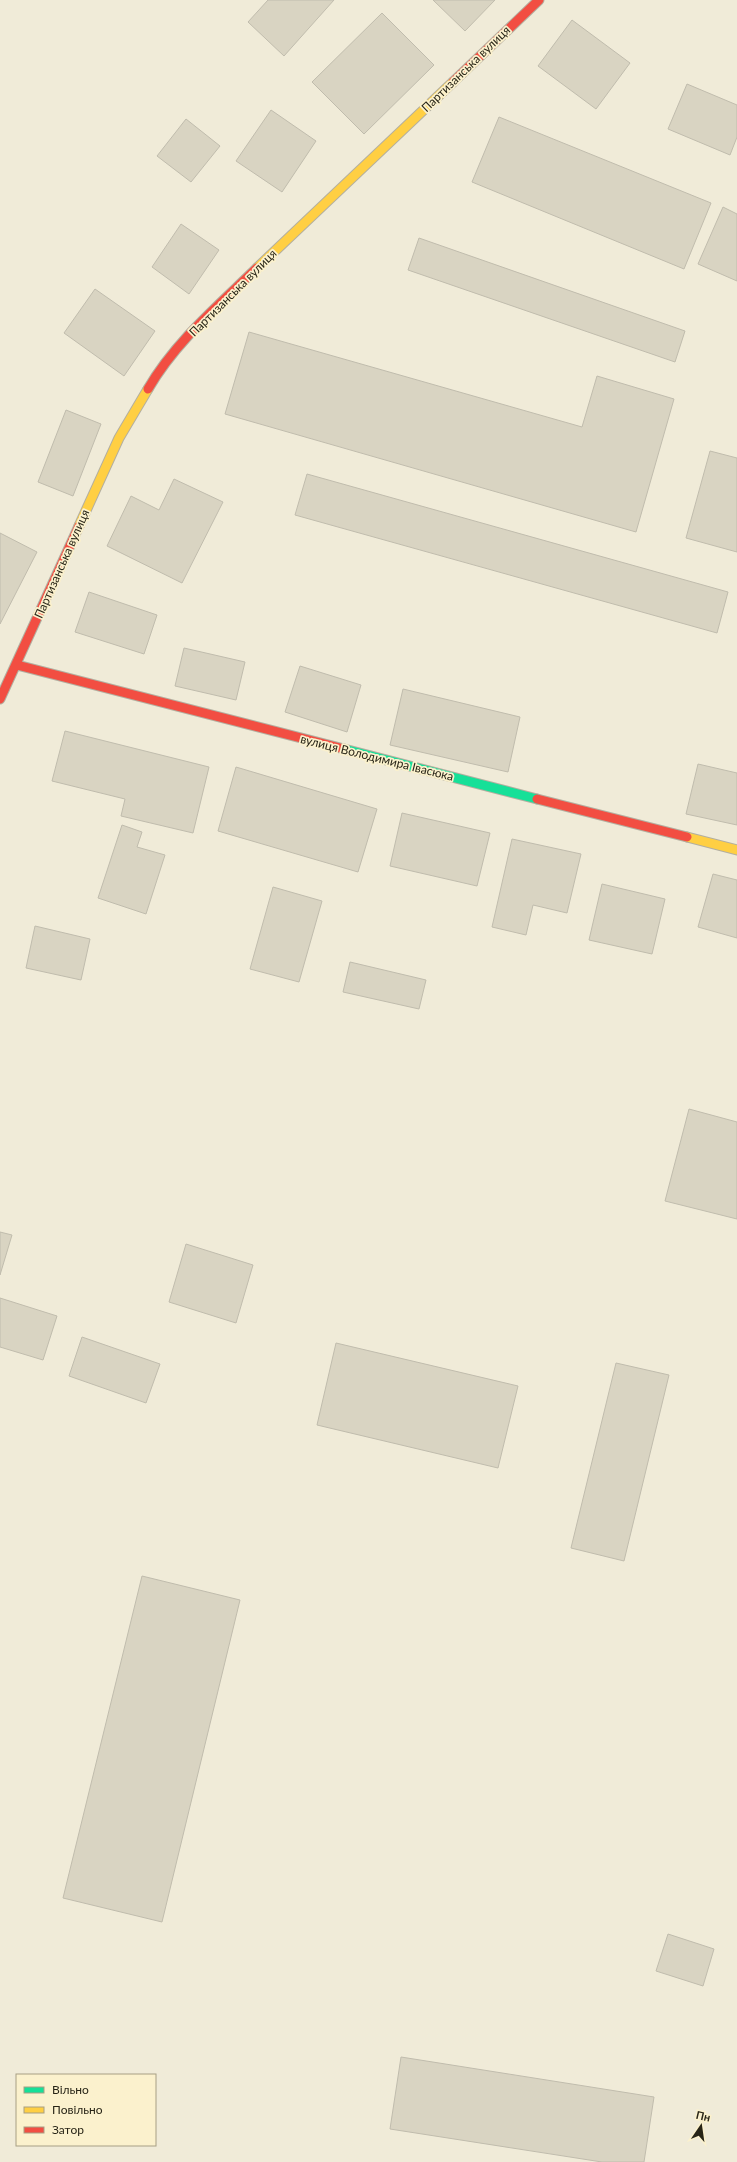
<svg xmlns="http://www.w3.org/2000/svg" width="737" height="2162" font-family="Lato,sans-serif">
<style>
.building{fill:#d9d4c2;stroke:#c0bcad}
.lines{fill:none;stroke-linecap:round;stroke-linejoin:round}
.fast-casing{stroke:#b3afa0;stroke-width:11}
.slow-casing{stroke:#b3afa0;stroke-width:11}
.jam-casing{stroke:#b3afa0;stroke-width:11}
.fast{stroke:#16e098;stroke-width:9}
.slow{stroke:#ffcf43;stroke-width:9}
.jam{stroke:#f24e42;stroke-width:9}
.labels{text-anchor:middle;stroke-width:3.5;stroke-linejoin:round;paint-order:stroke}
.street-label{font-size:12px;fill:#282517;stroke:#fbf1cd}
</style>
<rect width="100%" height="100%" fill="#f0ebd8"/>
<path class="building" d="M 268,0 L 334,0 L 284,56 L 248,22 Z
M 433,0 L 495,0 L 465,31 Z
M 382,13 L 434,65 L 364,134 L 312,82 Z
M 572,20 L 630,63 L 596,109 L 538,66 Z
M 687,84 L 737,105 L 737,137 L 730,155 L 668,129 Z
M 271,110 L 316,141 L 282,192 L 236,161 Z
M 499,117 L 711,203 L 684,269 L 472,182 Z
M 186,119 L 220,146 L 191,182 L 157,156 Z
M 723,207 L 737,214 L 737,281 L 698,264 Z
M 181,224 L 219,250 L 189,294 L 152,267 Z
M 419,238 L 685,331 L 675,362 L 408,270 Z
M 95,289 L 155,331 L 124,376 L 64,333 Z
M 249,332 L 582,427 L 597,376 L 674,399 L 636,532 L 225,414 Z
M 66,410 L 101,424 L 73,496 L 38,482 Z
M 710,451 L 737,458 L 737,552 L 686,538 Z
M 307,474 L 728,592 L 717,633 L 295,515 Z
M 174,479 L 223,502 L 182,583 L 107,546 L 131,496 L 159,510 Z
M 0,533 L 37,552 L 0,624 Z
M 89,592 L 157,615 L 144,654 L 75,632 Z
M 184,648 L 245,662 L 236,700 L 175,686 Z
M 300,666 L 361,685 L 347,732 L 285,712 Z
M 403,689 L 520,717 L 508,772 L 390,745 Z
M 65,731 L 209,767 L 193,833 L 121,816 L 125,799 L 52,781 Z
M 698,764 L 737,773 L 737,825 L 686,814 Z
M 236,767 L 377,809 L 358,872 L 218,831 Z
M 402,813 L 490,833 L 477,886 L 390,866 Z
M 122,825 L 142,832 L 137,847 L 165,855 L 146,914 L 98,898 Z
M 512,839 L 581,854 L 567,913 L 533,905 L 526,935 L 492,927 Z
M 713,874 L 737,880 L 737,938 L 698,927 Z
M 602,884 L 665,899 L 652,954 L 589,940 Z
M 273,887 L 322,901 L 299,982 L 250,969 Z
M 35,926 L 90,939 L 81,980 L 26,968 Z
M 350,962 L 426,980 L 419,1009 L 343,992 Z
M 689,1109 L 737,1122 L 737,1219 L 665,1201 Z
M 0,1232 L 12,1235 L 0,1275 Z
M 186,1244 L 253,1265 L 236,1323 L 169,1302 Z
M 0,1298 L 57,1316 L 43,1360 L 0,1347 Z
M 82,1337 L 160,1364 L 146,1403 L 69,1376 Z
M 336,1343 L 518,1386 L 498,1468 L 317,1425 Z
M 616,1363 L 669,1375 L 624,1561 L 571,1548 Z
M 142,1576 L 240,1600 L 162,1922 L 63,1898 Z
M 668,1934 L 714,1949 L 703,1986 L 656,1971 Z
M 401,2057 L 654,2097 L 644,2162 L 602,2162 L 390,2129 Z"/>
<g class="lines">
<g class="fast-casing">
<path id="fast" d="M 344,749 L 537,799"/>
</g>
<g class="slow-casing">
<path id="slow" d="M 257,268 L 453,82
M 79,526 L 119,438 L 148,389
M 687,837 L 737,850"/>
</g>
<g class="jam-casing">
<path id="jam" d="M 453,82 L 539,0
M 148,389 C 175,342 219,305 257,268
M 17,665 L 344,749
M 0,699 L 79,526
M 537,799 L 687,837"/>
</g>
<use href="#fast" class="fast"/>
<use href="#slow" class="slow"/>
<use href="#jam" class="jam"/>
</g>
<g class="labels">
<g class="street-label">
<text transform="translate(466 69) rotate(-44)" y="4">Партизанська вулиця</text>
<text transform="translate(233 293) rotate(-45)" y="4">Партизанська вулиця</text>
<text transform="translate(62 564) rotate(-66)" y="4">Партизанська вулиця</text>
<text transform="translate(377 758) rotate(14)" y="4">вулиця Володимира Івасюка</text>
</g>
</g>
<rect x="16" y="2074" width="140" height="72" fill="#fbf1cd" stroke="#a79f84"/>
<rect x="24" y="2087" width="20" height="6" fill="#16e098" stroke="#a79f84"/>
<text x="52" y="2094" font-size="12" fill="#282517">Вільно</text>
<rect x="24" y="2107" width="20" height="6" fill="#ffcf43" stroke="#a79f84"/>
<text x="52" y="2114" font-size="12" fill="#282517">Повільно</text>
<rect x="24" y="2127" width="20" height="6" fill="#f24e42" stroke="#a79f84"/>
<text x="52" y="2134" font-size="12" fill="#282517">Затор</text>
<g transform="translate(701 2126) rotate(13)" stroke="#fbf1cd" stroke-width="3" paint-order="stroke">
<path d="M0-3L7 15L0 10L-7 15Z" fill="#282517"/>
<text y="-6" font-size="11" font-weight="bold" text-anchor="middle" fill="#282517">Пн</text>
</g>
</svg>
